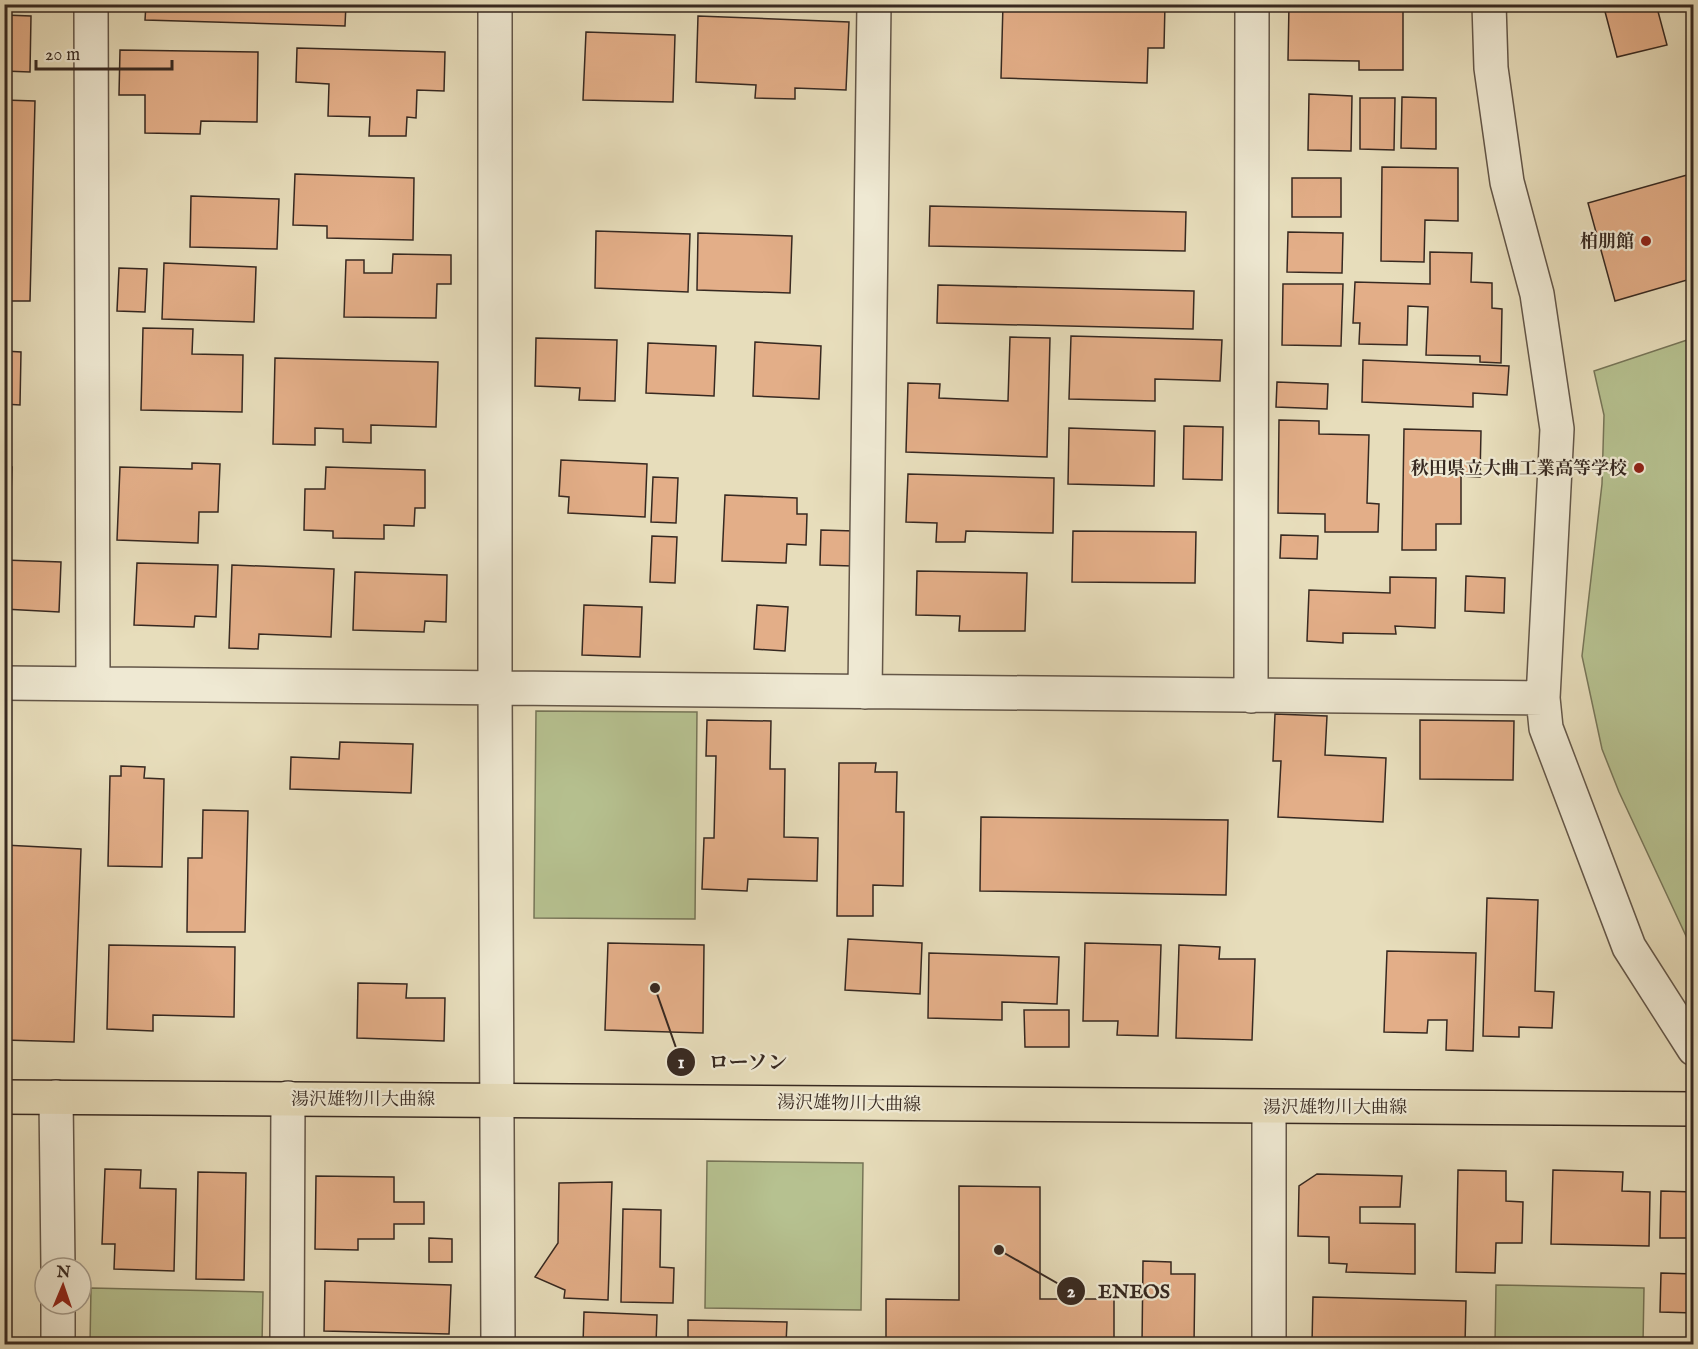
<svg xmlns="http://www.w3.org/2000/svg" width="1698" height="1349" font-family="'IM FELL English','Noto Serif JP',serif">
<style>
.green{fill:#b6c190;stroke:#767558;stroke-width:1.5}
.building{fill:#e3ae88;stroke:#372921;stroke-width:1.5}
.lines{fill:none;stroke-linecap:round;stroke-linejoin:round}
.street-casing{stroke:#635648;stroke-width:36}
.primary-casing{stroke:#372921;stroke-width:36}
.street{stroke:#efe9d3;stroke-width:33}
.primary{stroke:#e7ddbb;stroke-width:33}
.poi-dot{fill:#8f2418;stroke:#efe9d3;stroke-width:2}
.labels{text-anchor:middle;stroke-width:4.5;stroke-linejoin:round;paint-order:stroke}
.poi-label{font-size:18px;font-weight:bold;fill:#372921;stroke:#efe9d3;text-anchor:end}
.street-label{font-size:18px;fill:#372921;stroke:#efe9d3}
.leader{fill:none;stroke:#372921;stroke-width:2}
.callout-dot{fill:#372921;stroke:#efe9d3;stroke-width:2}
.mark-label{font-size:18px;text-anchor:middle;font-weight:bold;fill:#fff}
.callout-label{font-size:20px;text-anchor:middle;font-weight:bold;fill:#372921;stroke:#efe9d3;stroke-width:4.5;stroke-linejoin:round;paint-order:stroke}
</style>
<rect width="100%" height="100%" fill="#e7ddbb"/>
<filter id="stains"><feTurbulence type="fractalNoise" baseFrequency=".00333" numOctaves="4"/><feColorMatrix values="0 0 0 0 .2 0 0 0 0 .09 0 0 0 0 .02 0 0 0 .5 -.17"/></filter>
<radialGradient id="worn" r=".72"><stop offset=".6" stop-color="#630" stop-opacity="0"/><stop offset="1" stop-color="#630" stop-opacity=".3"/></radialGradient>
<path class="green" d="M 1693,338 L 1694,338 L 1693,951 L 1619,792 L 1602,749 L 1582,656 L 1602,484 L 1604,415 L 1594,371 Z
M 536,711 L 697,712 L 695,919 L 534,918 Z
M 707,1161 L 863,1163 L 861,1310 L 705,1308 Z
M 1496,1285 L 1644,1288 L 1643,1344 L 1495,1344 Z
M 91,1288 L 263,1292 L 262,1344 L 90,1344 Z"/>
<path class="building" d="M 146,4 L 346,4 L 345,26 L 145,20 Z
M 374,4 L 432,4 L 432,10 L 374,9 Z
M 1003,4 L 1165,4 L 1164,48 L 1148,48 L 1147,83 L 1001,78 Z
M 1289,4 L 1403,4 L 1403,70 L 1359,70 L 1359,61 L 1288,60 Z
M 1603,4 L 1656,4 L 1667,45 L 1617,57 Z
M 4,15 L 31,16 L 30,72 L 4,71 Z
M 698,16 L 849,22 L 846,90 L 795,88 L 795,99 L 755,98 L 756,85 L 696,82 Z
M 586,32 L 675,35 L 673,102 L 583,100 Z
M 297,48 L 445,52 L 444,91 L 417,90 L 416,118 L 407,117 L 406,136 L 369,136 L 370,117 L 328,116 L 329,84 L 296,82 Z
M 120,50 L 258,52 L 257,122 L 201,121 L 200,134 L 145,133 L 145,95 L 119,95 Z
M 1309,94 L 1352,96 L 1351,151 L 1308,150 Z
M 1402,97 L 1436,98 L 1436,149 L 1401,148 Z
M 1360,98 L 1395,98 L 1394,150 L 1360,149 Z
M 4,100 L 35,101 L 30,301 L 4,301 Z
M 1382,167 L 1458,168 L 1458,221 L 1425,220 L 1424,262 L 1381,261 Z
M 1694,173 L 1694,278 L 1615,301 L 1588,203 Z
M 295,174 L 414,178 L 413,240 L 327,238 L 327,226 L 293,225 Z
M 1292,178 L 1341,178 L 1341,217 L 1292,217 Z
M 191,196 L 279,199 L 277,249 L 190,247 Z
M 930,206 L 1186,212 L 1185,251 L 929,246 Z
M 596,231 L 690,234 L 688,292 L 595,288 Z
M 1288,232 L 1343,233 L 1342,273 L 1287,272 Z
M 698,233 L 792,236 L 790,293 L 697,290 Z
M 1430,252 L 1472,253 L 1471,282 L 1492,283 L 1492,308 L 1502,309 L 1501,363 L 1480,362 L 1480,356 L 1426,355 L 1428,307 L 1408,306 L 1407,345 L 1359,344 L 1360,323 L 1353,323 L 1355,282 L 1430,284 Z
M 393,254 L 451,255 L 451,284 L 437,284 L 436,318 L 344,317 L 346,260 L 364,260 L 364,273 L 392,273 Z
M 164,263 L 256,267 L 254,322 L 162,319 Z
M 119,268 L 147,269 L 145,312 L 117,311 Z
M 1283,284 L 1343,284 L 1341,346 L 1282,345 Z
M 938,285 L 1194,291 L 1193,329 L 937,323 Z
M 143,328 L 193,329 L 192,354 L 243,355 L 242,412 L 141,410 Z
M 1071,336 L 1222,340 L 1220,381 L 1155,379 L 1155,401 L 1069,399 Z
M 1010,337 L 1050,338 L 1047,457 L 906,452 L 908,383 L 940,384 L 939,398 L 1008,401 Z
M 536,338 L 617,340 L 615,401 L 579,400 L 580,388 L 535,386 Z
M 755,342 L 821,346 L 819,399 L 753,396 Z
M 648,343 L 716,346 L 714,396 L 646,393 Z
M 4,351 L 21,352 L 20,405 L 4,404 Z
M 275,358 L 438,362 L 436,427 L 371,425 L 371,443 L 343,442 L 343,429 L 315,428 L 315,445 L 273,444 Z
M 1363,360 L 1509,366 L 1507,395 L 1473,393 L 1473,407 L 1362,402 Z
M 1277,382 L 1328,384 L 1327,409 L 1276,407 Z
M 1279,420 L 1319,421 L 1319,434 L 1369,435 L 1367,503 L 1379,504 L 1378,532 L 1325,532 L 1325,514 L 1278,513 Z
M 1184,426 L 1223,427 L 1222,480 L 1183,479 Z
M 1069,428 L 1155,431 L 1154,486 L 1068,484 Z
M 1404,429 L 1481,431 L 1480,477 L 1461,476 L 1461,524 L 1436,524 L 1436,550 L 1402,550 Z
M 561,460 L 647,464 L 645,517 L 568,513 L 569,497 L 559,496 Z
M 192,463 L 220,464 L 218,512 L 199,512 L 198,543 L 117,540 L 120,467 L 192,469 Z
M 4,467 L 12,467 L 9,548 L 4,548 Z
M 326,467 L 425,470 L 425,508 L 415,508 L 414,526 L 384,525 L 384,539 L 333,538 L 333,531 L 304,530 L 305,489 L 325,489 Z
M 908,474 L 1054,478 L 1053,533 L 966,531 L 965,542 L 936,542 L 937,523 L 906,522 Z
M 653,477 L 678,478 L 676,523 L 651,522 Z
M 725,495 L 797,498 L 797,514 L 807,514 L 806,545 L 787,544 L 786,563 L 722,561 Z
M 821,530 L 854,531 L 852,566 L 820,565 Z
M 1073,531 L 1196,532 L 1195,583 L 1072,582 Z
M 1281,535 L 1318,536 L 1317,559 L 1280,558 Z
M 652,536 L 677,537 L 675,583 L 650,582 Z
M 4,560 L 61,562 L 59,612 L 4,609 Z
M 137,563 L 218,565 L 216,617 L 195,616 L 194,627 L 134,625 Z
M 232,565 L 334,569 L 331,637 L 259,634 L 258,649 L 229,648 Z
M 917,571 L 1027,573 L 1025,631 L 959,631 L 960,616 L 916,615 Z
M 355,572 L 447,575 L 446,622 L 425,621 L 424,632 L 353,630 Z
M 1466,576 L 1505,578 L 1504,613 L 1465,611 Z
M 1390,577 L 1436,578 L 1435,628 L 1395,626 L 1396,634 L 1343,633 L 1343,643 L 1307,641 L 1309,590 L 1390,593 Z
M 584,605 L 642,607 L 640,657 L 582,655 Z
M 757,605 L 788,607 L 785,651 L 754,649 Z
M 1275,714 L 1327,716 L 1325,755 L 1386,758 L 1383,822 L 1278,817 L 1281,761 L 1273,761 Z
M 707,720 L 771,721 L 770,769 L 785,769 L 784,837 L 818,838 L 817,881 L 748,879 L 747,891 L 702,889 L 704,838 L 714,838 L 716,756 L 706,756 Z
M 1420,720 L 1514,721 L 1513,780 L 1420,779 Z
M 340,742 L 413,744 L 411,793 L 290,789 L 291,757 L 339,759 Z
M 839,763 L 876,763 L 875,772 L 897,772 L 896,812 L 904,812 L 903,886 L 873,885 L 873,916 L 837,916 Z
M 121,766 L 145,767 L 144,778 L 164,779 L 162,867 L 108,866 L 110,776 L 121,776 Z
M 203,810 L 248,811 L 245,932 L 187,932 L 188,858 L 202,858 Z
M 981,817 L 1228,820 L 1226,895 L 980,891 Z
M 4,845 L 81,849 L 74,1042 L 4,1040 Z
M 1487,898 L 1538,900 L 1535,991 L 1554,992 L 1552,1028 L 1519,1027 L 1519,1037 L 1483,1036 Z
M 848,939 L 922,943 L 920,994 L 845,990 Z
M 608,943 L 704,945 L 703,1033 L 605,1030 Z
M 1085,943 L 1161,945 L 1158,1036 L 1117,1035 L 1118,1021 L 1083,1021 Z
M 109,945 L 235,947 L 234,1017 L 153,1015 L 153,1031 L 107,1029 Z
M 1179,945 L 1220,947 L 1219,959 L 1255,959 L 1252,1040 L 1176,1038 Z
M 1387,951 L 1476,953 L 1473,1051 L 1446,1050 L 1447,1020 L 1428,1020 L 1427,1033 L 1384,1032 Z
M 929,953 L 1059,957 L 1057,1004 L 1002,1002 L 1002,1020 L 928,1018 Z
M 358,983 L 407,984 L 406,998 L 445,998 L 444,1041 L 357,1038 Z
M 1024,1010 L 1069,1010 L 1069,1047 L 1025,1047 Z
M 105,1169 L 141,1170 L 140,1188 L 176,1189 L 174,1271 L 114,1269 L 115,1244 L 102,1244 Z
M 1458,1170 L 1506,1171 L 1506,1201 L 1523,1202 L 1522,1243 L 1496,1243 L 1495,1273 L 1456,1272 Z
M 1553,1170 L 1623,1172 L 1622,1191 L 1650,1192 L 1649,1246 L 1551,1244 Z
M 198,1172 L 246,1173 L 244,1280 L 196,1279 Z
M 1317,1174 L 1402,1176 L 1400,1207 L 1360,1207 L 1360,1223 L 1415,1224 L 1415,1274 L 1346,1272 L 1347,1264 L 1329,1263 L 1329,1237 L 1298,1236 L 1299,1186 Z
M 316,1176 L 394,1177 L 394,1202 L 424,1202 L 424,1224 L 394,1224 L 394,1239 L 358,1239 L 358,1250 L 315,1249 Z
M 612,1182 L 608,1300 L 564,1298 L 565,1290 L 535,1277 L 558,1243 L 559,1183 Z
M 959,1186 L 1040,1187 L 1040,1299 L 1114,1299 L 1114,1344 L 886,1343 L 886,1299 L 959,1300 Z
M 1661,1191 L 1694,1192 L 1694,1238 L 1660,1238 Z
M 4,1204 L 8,1204 L 8,1248 L 4,1248 Z
M 623,1209 L 661,1210 L 660,1267 L 674,1268 L 673,1303 L 621,1302 Z
M 429,1238 L 452,1239 L 452,1262 L 429,1262 Z
M 1143,1261 L 1171,1262 L 1171,1274 L 1195,1274 L 1194,1344 L 1142,1344 Z
M 1661,1273 L 1694,1274 L 1694,1313 L 1660,1312 Z
M 325,1281 L 451,1285 L 449,1334 L 324,1331 Z
M 1313,1297 L 1466,1301 L 1465,1344 L 1312,1344 Z
M 584,1312 L 657,1315 L 656,1344 L 583,1344 Z
M 688,1320 L 787,1322 L 786,1344 L 688,1344 Z"/>
<g class="lines">
<g class="street-casing">
<path id="street" d="M 91,4 L 93,684
M 495,4 L 495,687 L 498,1344
M 1489,4 L 1491,68 L 1507,182 L 1537,294 L 1557,429 L 1543,698 L 1546,728 L 1629,947 L 1694,1049
M 4,683 L 1543,698
M 865,692 L 874,4
M 1251,696 L 1252,4
M 56,1097 L 58,1268
M 1269,1107 L 1269,1344
M 58,1304 L 58,1344
M 287,1344 L 288,1098"/>
</g>
<g class="primary-casing">
<path id="primary" d="M 4,1097 L 1694,1109"/>
</g>
<use href="#street" class="street"/>
<use href="#primary" class="primary"/>
</g>
<g class="poi-dot">
<circle cx="1646" cy="241" r="6"/>
<circle cx="1639" cy="468" r="6"/>
</g>
<g class="labels">
<g class="poi-label">
<text x="1634" y="247">柏朋館</text>
<text x="1627" y="474">秋田県立大曲工業高等学校</text>
</g>
<g class="street-label">
<text x="363" y="1105">湯沢雄物川大曲線</text>
<text transform="translate(849 1103) rotate(1)" y="6">湯沢雄物川大曲線</text>
<text x="1335" y="1113">湯沢雄物川大曲線</text>
</g>
</g>
<path class="leader" d="M655 988L681 1062M999 1250L1071 1291"/>
<g class="callout-dot">
<circle cx="655" cy="988" r="6"/>
<circle cx="999" cy="1250" r="6"/>
<circle cx="681" cy="1062" r="15"/>
<circle cx="1071" cy="1291" r="15"/>
</g>
<g class="mark-label">
<text x="681" y="1068">1</text>
<text x="1071" y="1297">2</text>
</g>
<g class="callout-label">
<text x="748" y="1069">ローソン</text>
<text x="1134" y="1298">ENEOS</text>
</g>
<rect width="1698" height="1349" fill="none" stroke="#e7ddbb" stroke-width="24"/>
<rect x="6" y="6" width="1686" height="1337" fill="none" stroke="#372921" stroke-width="3"/>
<rect x="12" y="12" width="1674" height="1325" fill="none" stroke="#372921" stroke-width="1.5"/>
<g transform="translate(63 1286) rotate(2)"><circle r="28" fill="#efe9d3" stroke="#a59c8c" stroke-width="1.5"/>
<path d="M0-4.5L10 22L0 15L-10 22Z" fill="#8f2418"/>
<text y="-9" font-size="16" font-weight="bold" text-anchor="middle" fill="#372921">N</text>
</g>
<path d="M36 60v9h136v-9" fill="none" stroke="#372921" stroke-width="3"/>
<text x="45" y="60" font-size="18" fill="#372921" stroke="#efe9d3" stroke-width="4.5" paint-order="stroke">20 m</text>
<rect width="100%" height="100%" filter="url(#stains)"/>
<rect width="100%" height="100%" fill="url(#worn)"/>
</svg>
